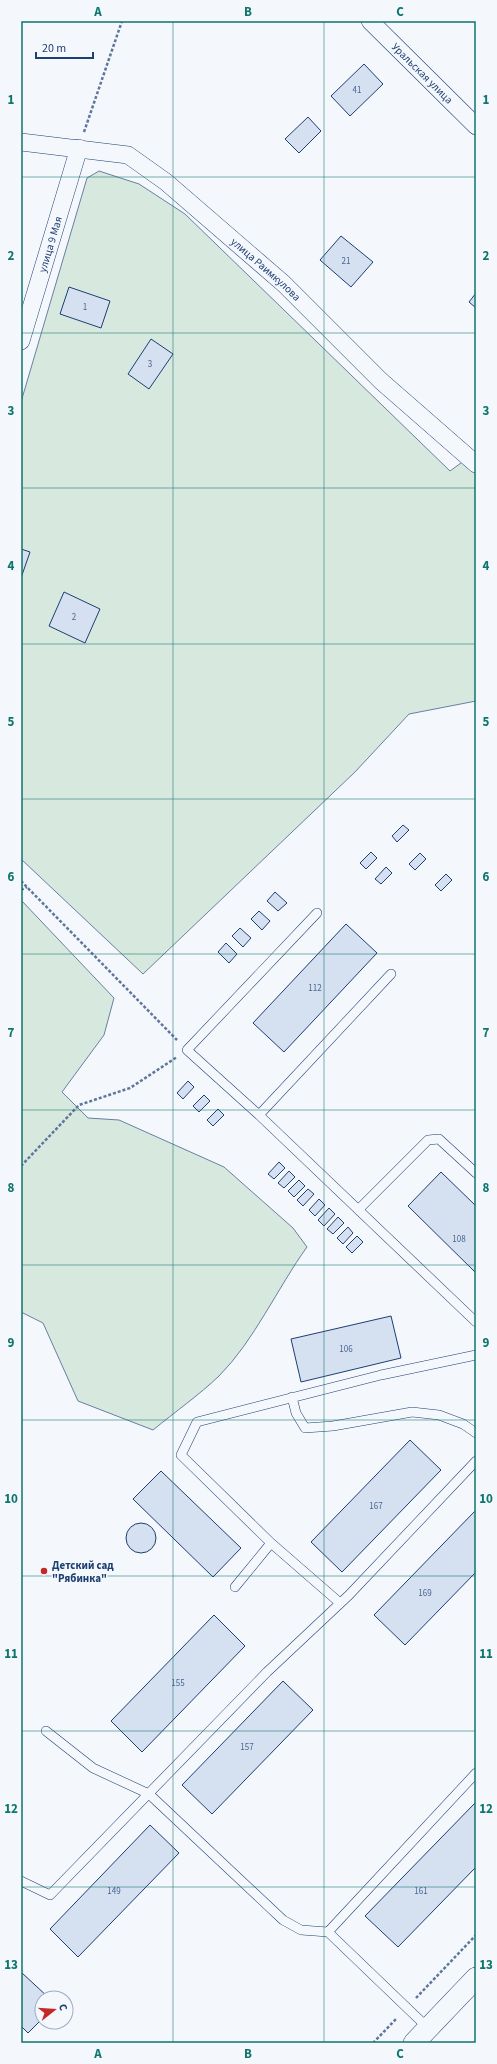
<svg xmlns="http://www.w3.org/2000/svg" width="497" height="2064" font-family="'Source Sans 3',sans-serif">
<style>
.green{fill:#d7e8df;stroke:#687fa3}
.building{fill:#d5e0f0;stroke:#1d3f73}
.lines{fill:none;stroke-linecap:round;stroke-linejoin:round}
.service-casing{stroke:#1d3f73;stroke-width:10}
.minor-casing{stroke:#1d3f73;stroke-width:18}
.tertiary-casing{stroke:#1d3f73;stroke-width:22}
.path{stroke:#5e769c;stroke-width:2.5;stroke-dasharray:3 2;stroke-linecap:butt}
.service{stroke:#f4f7fb;stroke-width:9}
.minor{stroke:#f4f7fb;stroke-width:17}
.tertiary{stroke:#f4f7fb;stroke-width:21}
.grid{fill:none;stroke:#0f766e;stroke-width:1;stroke-opacity:0.55}
.poi-dot{fill:#c62828;stroke:#f4f7fb;stroke-width:1.5}
.labels{text-anchor:middle;stroke-width:3;stroke-linejoin:round;paint-order:stroke}
.number-label{font-size:9px;fill:#4b6792}
.street-label{font-size:11px;fill:#1d3f73;stroke:#f4f7fb}
.poi-label{font-size:11px;font-weight:bold;fill:#1d3f73;stroke:#f4f7fb;text-anchor:start}
.neatline{fill:none;stroke:#0f766e;stroke-width:1.5}
.grid-label{font-size:13px;text-anchor:middle;font-weight:bold;fill:#0f766e}
</style>
<rect width="100%" height="100%" fill="#f4f7fb"/>
<path class="green" d="M 99,171 L 139,184 L 185,214 L 450,471 L 476,452 L 476,701 L 409,714 L 355,772 L 143,974 L 21,859 L 21,402 L 87,178 Z
M 21,900 L 114,998 L 104,1035 L 62,1092 L 88,1118 L 119,1120 L 224,1167 L 293,1228 L 307,1247 C 278,1287 254,1341 219,1376 C 199,1395 175,1412 153,1430 L 78,1401 L 43,1323 L 21,1312 Z"/>
<path class="building" d="M 364,64 L 383,84 L 350,116 L 331,96 Z
M 308,117 L 321,131 L 299,153 L 285,139 Z
M 341,236 L 373,262 L 351,287 L 320,260 Z
M 69,287 L 110,301 L 101,328 L 60,314 Z
M 476,293 L 476,308 L 469,302 Z
M 151,339 L 173,354 L 149,389 L 128,374 Z
M 21,549 L 30,552 L 21,578 Z
M 64,592 L 100,609 L 85,643 L 49,626 Z
M 403,825 L 409,830 L 397,842 L 392,836 Z
M 371,852 L 377,858 L 366,869 L 360,863 Z
M 420,853 L 426,859 L 415,870 L 409,864 Z
M 386,867 L 392,873 L 381,884 L 375,879 Z
M 446,874 L 452,880 L 441,891 L 435,885 Z
M 275,892 L 287,903 L 278,911 L 267,901 Z
M 259,911 L 270,921 L 262,930 L 251,919 Z
M 346,924 L 377,953 L 284,1052 L 253,1023 Z
M 240,928 L 251,938 L 243,947 L 232,936 Z
M 226,943 L 237,954 L 229,963 L 218,952 Z
M 188,1081 L 194,1087 L 183,1099 L 177,1093 Z
M 204,1095 L 210,1101 L 199,1112 L 193,1106 Z
M 218,1109 L 224,1115 L 213,1126 L 207,1120 Z
M 279,1162 L 285,1168 L 274,1179 L 268,1174 Z
M 289,1171 L 295,1177 L 284,1188 L 278,1183 Z
M 441,1172 L 476,1206 L 476,1273 L 408,1206 Z
M 299,1180 L 305,1186 L 294,1197 L 288,1191 Z
M 308,1189 L 314,1194 L 303,1206 L 297,1200 Z
M 319,1199 L 325,1205 L 315,1216 L 309,1210 Z
M 329,1208 L 335,1214 L 324,1226 L 318,1220 Z
M 338,1217 L 344,1223 L 333,1234 L 327,1229 Z
M 348,1227 L 353,1233 L 343,1244 L 337,1238 Z
M 357,1236 L 363,1242 L 352,1253 L 346,1247 Z
M 391,1316 L 401,1358 L 301,1382 L 291,1339 Z
M 410,1440 L 441,1470 L 342,1572 L 311,1542 Z
M 161,1471 L 241,1548 L 213,1577 L 133,1499 Z
M 476,1510 L 476,1572 L 405,1645 L 374,1615 Z
M126 1538a15 15 0 1 1 30 0a15 15 0 1 1-30 0Z
M 214,1615 L 245,1646 L 142,1752 L 111,1721 Z
M 283,1681 L 313,1710 L 212,1814 L 182,1785 Z
M 476,1802 L 476,1867 L 398,1947 L 365,1916 Z
M 150,1825 L 179,1853 L 78,1957 L 50,1929 Z
M 21,1972 L 49,1998 L 42,1998 L 42,2019 L 28,2033 L 21,2026 Z"/>
<g class="lines">
<g class="service-casing">
<path id="service" d="M 391,974 L 259,1115 L 476,1322
M 259,1115 L 187,1050 L 317,913
M 359,1209 L 428,1140 L 439,1139 L 476,1173
M 292,1397 L 296,1413 L 305,1428 L 333,1426 L 412,1412 L 439,1415 L 463,1424 L 476,1433
M 235,1587 L 271,1543
M 340,1603 L 271,1543 L 181,1455 L 197,1422 L 381,1375 L 476,1355
M 46,1731 L 93,1768 L 149,1794 L 283,1920 L 301,1930 L 328,1932
M 21,1881 L 50,1895 L 267,1672 L 349,1595 L 476,1461
M 428,2028 L 328,1932 L 476,1773"/>
</g>
<g class="minor-casing">
<g id="minor">
<path id="s1" d="M 370,21 L 476,126"/>
<path id="s2" d="M 21,142 L 128,155 L 166,182 L 284,284 L 381,381 L 476,464"/>
<path id="s3" d="M 21,341 L 79,148"/>
</g>
</g>
<g class="tertiary-casing">
<path id="tertiary" d="M 414,2043 L 476,1978"/>
</g>
<path class="path" d="M 84,132 L 122,21
M 21,881 L 177,1040
M 21,890 L 27,887
M 21,1166 L 79,1105 L 130,1088 L 177,1057
M 416,1998 L 476,1935
M 373,2043 L 397,2018"/>
<use href="#service" class="service"/>
<use href="#minor" class="minor"/>
<use href="#tertiary" class="tertiary"/>
</g>
<path class="grid" d="M 173,21 L 173,2043M 324,21 L 324,2043M 21,177 L 476,177M 21,333 L 476,333M 21,488 L 476,488M 21,644 L 476,644M 21,799 L 476,799M 21,954 L 476,954M 21,1110 L 476,1110M 21,1265 L 476,1265M 21,1420 L 476,1420M 21,1576 L 476,1576M 21,1731 L 476,1731M 21,1887 L 476,1887"/>
<circle class="poi-dot" cx="44" cy="1571" r="4"/>
<g class="labels">
<g class="number-label">
<text x="357" y="93">41</text>
<text x="346" y="264">21</text>
<text x="85" y="310">1</text>
<text x="150" y="367">3</text>
<text x="74" y="620">2</text>
<text x="315" y="991">112</text>
<text x="459" y="1242">108</text>
<text x="346" y="1352">106</text>
<text x="376" y="1509">167</text>
<text x="425" y="1596">169</text>
<text x="178" y="1686">155</text>
<text x="247" y="1750">157</text>
<text x="114" y="1894">149</text>
<text x="421" y="1894">161</text>
</g>
<g class="street-label">
<text dy="4" stroke="none"><textPath href="#s1" startOffset="74">Уральская улица</textPath></text>
<text dy="4" stroke="none"><textPath href="#s3" startOffset="101">улица 9 Мая</textPath></text>
<text dy="4" stroke="none"><textPath href="#s2" startOffset="287">улица Раимкулова</textPath></text>
</g>
<g class="poi-label">
<text x="52" y="1569">Детский сад<tspan x="52" dy="13">"Рябинка"</tspan></text>
</g>
</g>
<rect width="497" height="2064" fill="none" stroke="#f4f7fb" stroke-width="44"/>
<g transform="translate(54 2010) rotate(73)"><circle r="19" fill="#f4f7fb" stroke="#9eadc5"/>
<path d="M0-3L7 15L0 10L-7 15Z" fill="#c62828"/>
<text y="-6" font-size="11" font-weight="bold" text-anchor="middle" fill="#1d3f73">С</text>
</g>
<path d="M36 52v6h57v-6" fill="none" stroke="#1d3f73" stroke-width="2"/>
<text x="42" y="52" font-size="12" fill="#1d3f73" stroke="#f4f7fb" stroke-width="3" paint-order="stroke">20 m</text>
<rect x="22" y="22" width="453" height="2020" class="neatline"/>
<g class="grid-label">
<text x="98" y="16">A</text>
<text x="248" y="16">B</text>
<text x="400" y="16">C</text>
<text x="11" y="104">1</text>
<text x="486" y="104">1</text>
<text x="11" y="260">2</text>
<text x="486" y="260">2</text>
<text x="11" y="415">3</text>
<text x="486" y="415">3</text>
<text x="11" y="570">4</text>
<text x="486" y="570">4</text>
<text x="11" y="726">5</text>
<text x="486" y="726">5</text>
<text x="11" y="881">6</text>
<text x="486" y="881">6</text>
<text x="11" y="1037">7</text>
<text x="486" y="1037">7</text>
<text x="11" y="1192">8</text>
<text x="486" y="1192">8</text>
<text x="11" y="1347">9</text>
<text x="486" y="1347">9</text>
<text x="11" y="1503">10</text>
<text x="486" y="1503">10</text>
<text x="11" y="1658">11</text>
<text x="486" y="1658">11</text>
<text x="11" y="1813">12</text>
<text x="486" y="1813">12</text>
<text x="11" y="1969">13</text>
<text x="486" y="1969">13</text>
<text x="98" y="2058">A</text>
<text x="248" y="2058">B</text>
<text x="400" y="2058">C</text>
</g>
</svg>
